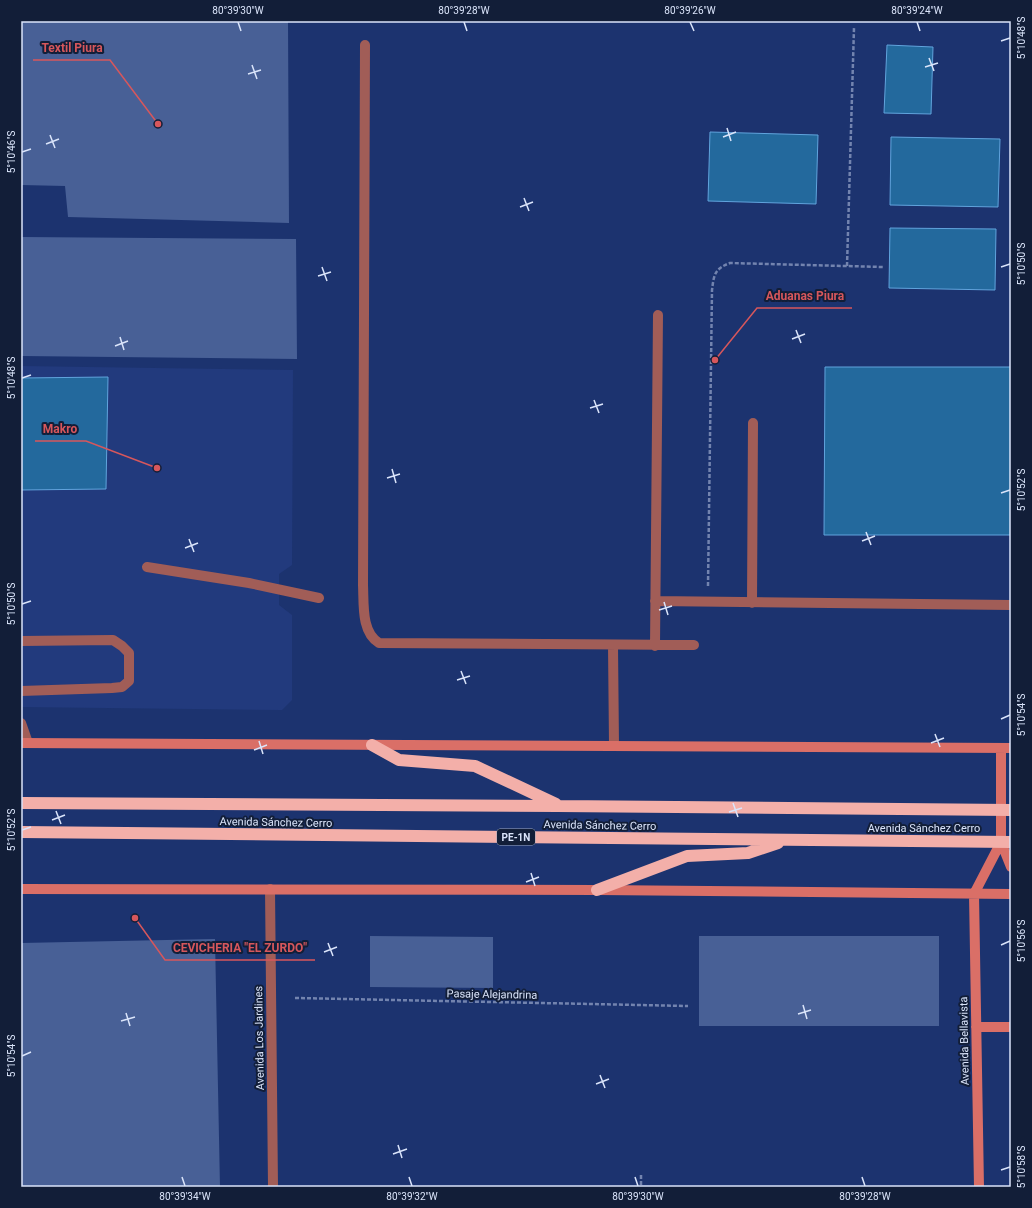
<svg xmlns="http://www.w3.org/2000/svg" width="1032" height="1208" font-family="Roboto,sans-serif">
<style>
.built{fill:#223a7d}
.green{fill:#486096}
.building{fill:#23699d;stroke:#61a4dd}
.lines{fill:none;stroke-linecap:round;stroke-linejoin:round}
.path{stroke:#7384af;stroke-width:2.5;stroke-dasharray:4 2;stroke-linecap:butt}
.lane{stroke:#a15d57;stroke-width:10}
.street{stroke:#a15d57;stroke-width:10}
.secondary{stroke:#da6f67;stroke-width:10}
.highway{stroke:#f3afa9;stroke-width:12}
.ticks{fill:none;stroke:#dae4fa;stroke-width:1.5}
.labels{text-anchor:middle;stroke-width:4;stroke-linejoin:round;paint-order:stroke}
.shield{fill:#121e38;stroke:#9ea9c0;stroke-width:1}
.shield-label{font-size:10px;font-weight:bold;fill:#dae4fa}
.street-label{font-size:11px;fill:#dae4fa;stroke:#121e38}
.leader{fill:none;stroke:#d7575c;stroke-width:1.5}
.callout-dot{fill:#d7575c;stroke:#121e38;stroke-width:1.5}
.callout-label{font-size:12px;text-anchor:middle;font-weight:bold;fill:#d7575c;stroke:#121e38;stroke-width:4;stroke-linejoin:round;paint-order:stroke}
.neatline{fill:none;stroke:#dae4fa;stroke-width:1.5}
.ticks-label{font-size:10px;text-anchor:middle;fill:#dae4fa}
</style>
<rect width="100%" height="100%" fill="#1c336f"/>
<path class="built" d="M 21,366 L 293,370 L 292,565 L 279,574 L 279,605 L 292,615 L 292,700 L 282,710 L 21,707 Z"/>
<path class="green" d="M 21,21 L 288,21 L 289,223 L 68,217 L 65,186 L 21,185 Z
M 21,237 L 296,239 L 297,359 L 21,356 Z
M 370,936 L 493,937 L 493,988 L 370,987 Z
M 699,936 L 939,936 L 939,1026 L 699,1026 Z
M 215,939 L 220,1187 L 21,1187 L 21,943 Z"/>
<path class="building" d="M 887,45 L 933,47 L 931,114 L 884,113 Z
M 710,132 L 818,135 L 816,204 L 708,201 Z
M 891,137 L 1000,139 L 998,207 L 890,205 Z
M 890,228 L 996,229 L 995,290 L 889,288 Z
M 825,367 L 1011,367 L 1011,535 L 824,535 Z
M 108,377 L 106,489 L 21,490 L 21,378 Z"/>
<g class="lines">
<path class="path" d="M 847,266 L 854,28
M 708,586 L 712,290 C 714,275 714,269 730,263 L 883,267
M 295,998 L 688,1006
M 641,1175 L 641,1187"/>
<path class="lane" d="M 365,45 L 363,585 C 364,604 361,632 379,643 L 694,645
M 147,567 L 249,583 L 319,598
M 655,601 L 1011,605
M 752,603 L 753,423
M 21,641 L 113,640 L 122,646 L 129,653 L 129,681 L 122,687 L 112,688 L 21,691
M 613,646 L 614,745
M 655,646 L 658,315
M 21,723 L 28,743"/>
<path class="street" d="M 270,889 L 273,1187"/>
<path class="secondary" d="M 21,743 L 1011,748
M 1001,748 L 1001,842 L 1011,867
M 21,889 L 597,890 L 1011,894
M 976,1027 L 1011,1027
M 979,1187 L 974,894 L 1001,842"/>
<path class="highway" d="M 372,745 L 399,760 L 475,766 L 556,804
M 21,803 L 558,806 L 1011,810
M 21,832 L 1011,842
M 597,890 L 687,856 L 748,853 L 778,843"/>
</g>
<path class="ticks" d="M 238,22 L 241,31M 464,22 L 467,31M 690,22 L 694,31M 917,22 L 920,31M 1001,41 L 1010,38M 929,58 L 934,71M 252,65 L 257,79M 925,67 L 938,63M 248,74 L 261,70M 727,128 L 731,141M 50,135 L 55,148M 723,137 L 736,132M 46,144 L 59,139M 22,152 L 31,149M 524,198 L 529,211M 520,207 L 533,202M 322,267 L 327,281M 1001,267 L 1010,264M 318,276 L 331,272M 796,330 L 801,343M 120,337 L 124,350M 792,339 L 805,334M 115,346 L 128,341M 22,378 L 31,375M 594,400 L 599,413M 590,408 L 603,404M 392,469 L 396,483M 387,478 L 400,474M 1001,493 L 1010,490M 866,532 L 871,545M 189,539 L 194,552M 862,541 L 875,536M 185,548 L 198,543M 664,602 L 668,615M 22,604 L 31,601M 659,610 L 672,606M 461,671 L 466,684M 457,680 L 470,676M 1001,719 L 1010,715M 935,734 L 940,747M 259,741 L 263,754M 931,743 L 944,738M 254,750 L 267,745M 733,803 L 738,817M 56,811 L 61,824M 729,812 L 742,808M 52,820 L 65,815M 22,830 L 31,827M 531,873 L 535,886M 526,882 L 539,877M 328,943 L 333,956M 1001,945 L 1010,941M 324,952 L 337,947M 803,1005 L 807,1019M 126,1013 L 130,1026M 798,1014 L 811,1010M 121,1021 L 135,1017M 22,1056 L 31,1052M 600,1075 L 605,1088M 596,1084 L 609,1079M 398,1145 L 402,1158M 393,1154 L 407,1149M 1001,1170 L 1010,1167M 182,1177 L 185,1186M 409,1177 L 412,1186M 635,1177 L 638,1186M 862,1177 L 865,1186"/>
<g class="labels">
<rect class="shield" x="497" y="829" width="38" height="16" rx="3"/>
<g class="shield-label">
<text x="516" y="841">PE-1N</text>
</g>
<g class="street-label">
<text transform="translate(276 822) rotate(1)" y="4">Avenida Sánchez Cerro</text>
<text transform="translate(600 825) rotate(1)" y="4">Avenida Sánchez Cerro</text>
<text x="924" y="832">Avenida Sánchez Cerro</text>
<text transform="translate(492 994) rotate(1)" y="4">Pasaje Alejandrina</text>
<text transform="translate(259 1038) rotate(-91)" y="4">Avenida Los Jardines</text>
<text transform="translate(964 1041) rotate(-91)" y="4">Avenida Bellavista</text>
</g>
</g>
<path class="leader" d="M158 124L110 60H33M715 360L757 308H852M157 468L86 441H35M135 918L165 960H315"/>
<g class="callout-dot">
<circle cx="158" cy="124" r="4"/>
<circle cx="715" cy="360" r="4"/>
<circle cx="157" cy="468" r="4"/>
<circle cx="135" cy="918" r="4"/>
</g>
<g class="callout-label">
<text x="72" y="52">Textil Piura</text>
<text x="805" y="300">Aduanas Piura</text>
<text x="60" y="433">Makro</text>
<text x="240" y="952">CEVICHERIA "EL ZURDO"</text>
</g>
<rect width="1032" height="1208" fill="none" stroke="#121e38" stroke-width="44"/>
<rect x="22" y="22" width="988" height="1164" class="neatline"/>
<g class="ticks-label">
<text x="238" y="14">80°39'30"W</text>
<text x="464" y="14">80°39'28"W</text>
<text x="690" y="14">80°39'26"W</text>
<text x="917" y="14">80°39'24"W</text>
<text transform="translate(1021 38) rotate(-90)" y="4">5°10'48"S</text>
<text transform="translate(11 152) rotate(-90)" y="4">5°10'46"S</text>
<text transform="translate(1021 264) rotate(-90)" y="4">5°10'50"S</text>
<text transform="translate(11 378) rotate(-90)" y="4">5°10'48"S</text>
<text transform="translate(1021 490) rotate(-90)" y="4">5°10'52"S</text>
<text transform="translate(11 604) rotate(-90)" y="4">5°10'50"S</text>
<text transform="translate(1021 715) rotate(-90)" y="4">5°10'54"S</text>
<text transform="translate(11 830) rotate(-90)" y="4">5°10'52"S</text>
<text transform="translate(1021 941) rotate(-90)" y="4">5°10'56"S</text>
<text transform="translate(11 1056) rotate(-90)" y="4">5°10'54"S</text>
<text transform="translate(1021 1167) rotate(-90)" y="4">5°10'58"S</text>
<text x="185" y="1200">80°39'34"W</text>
<text x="412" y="1200">80°39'32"W</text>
<text x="638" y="1200">80°39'30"W</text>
<text x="865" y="1200">80°39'28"W</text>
</g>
</svg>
